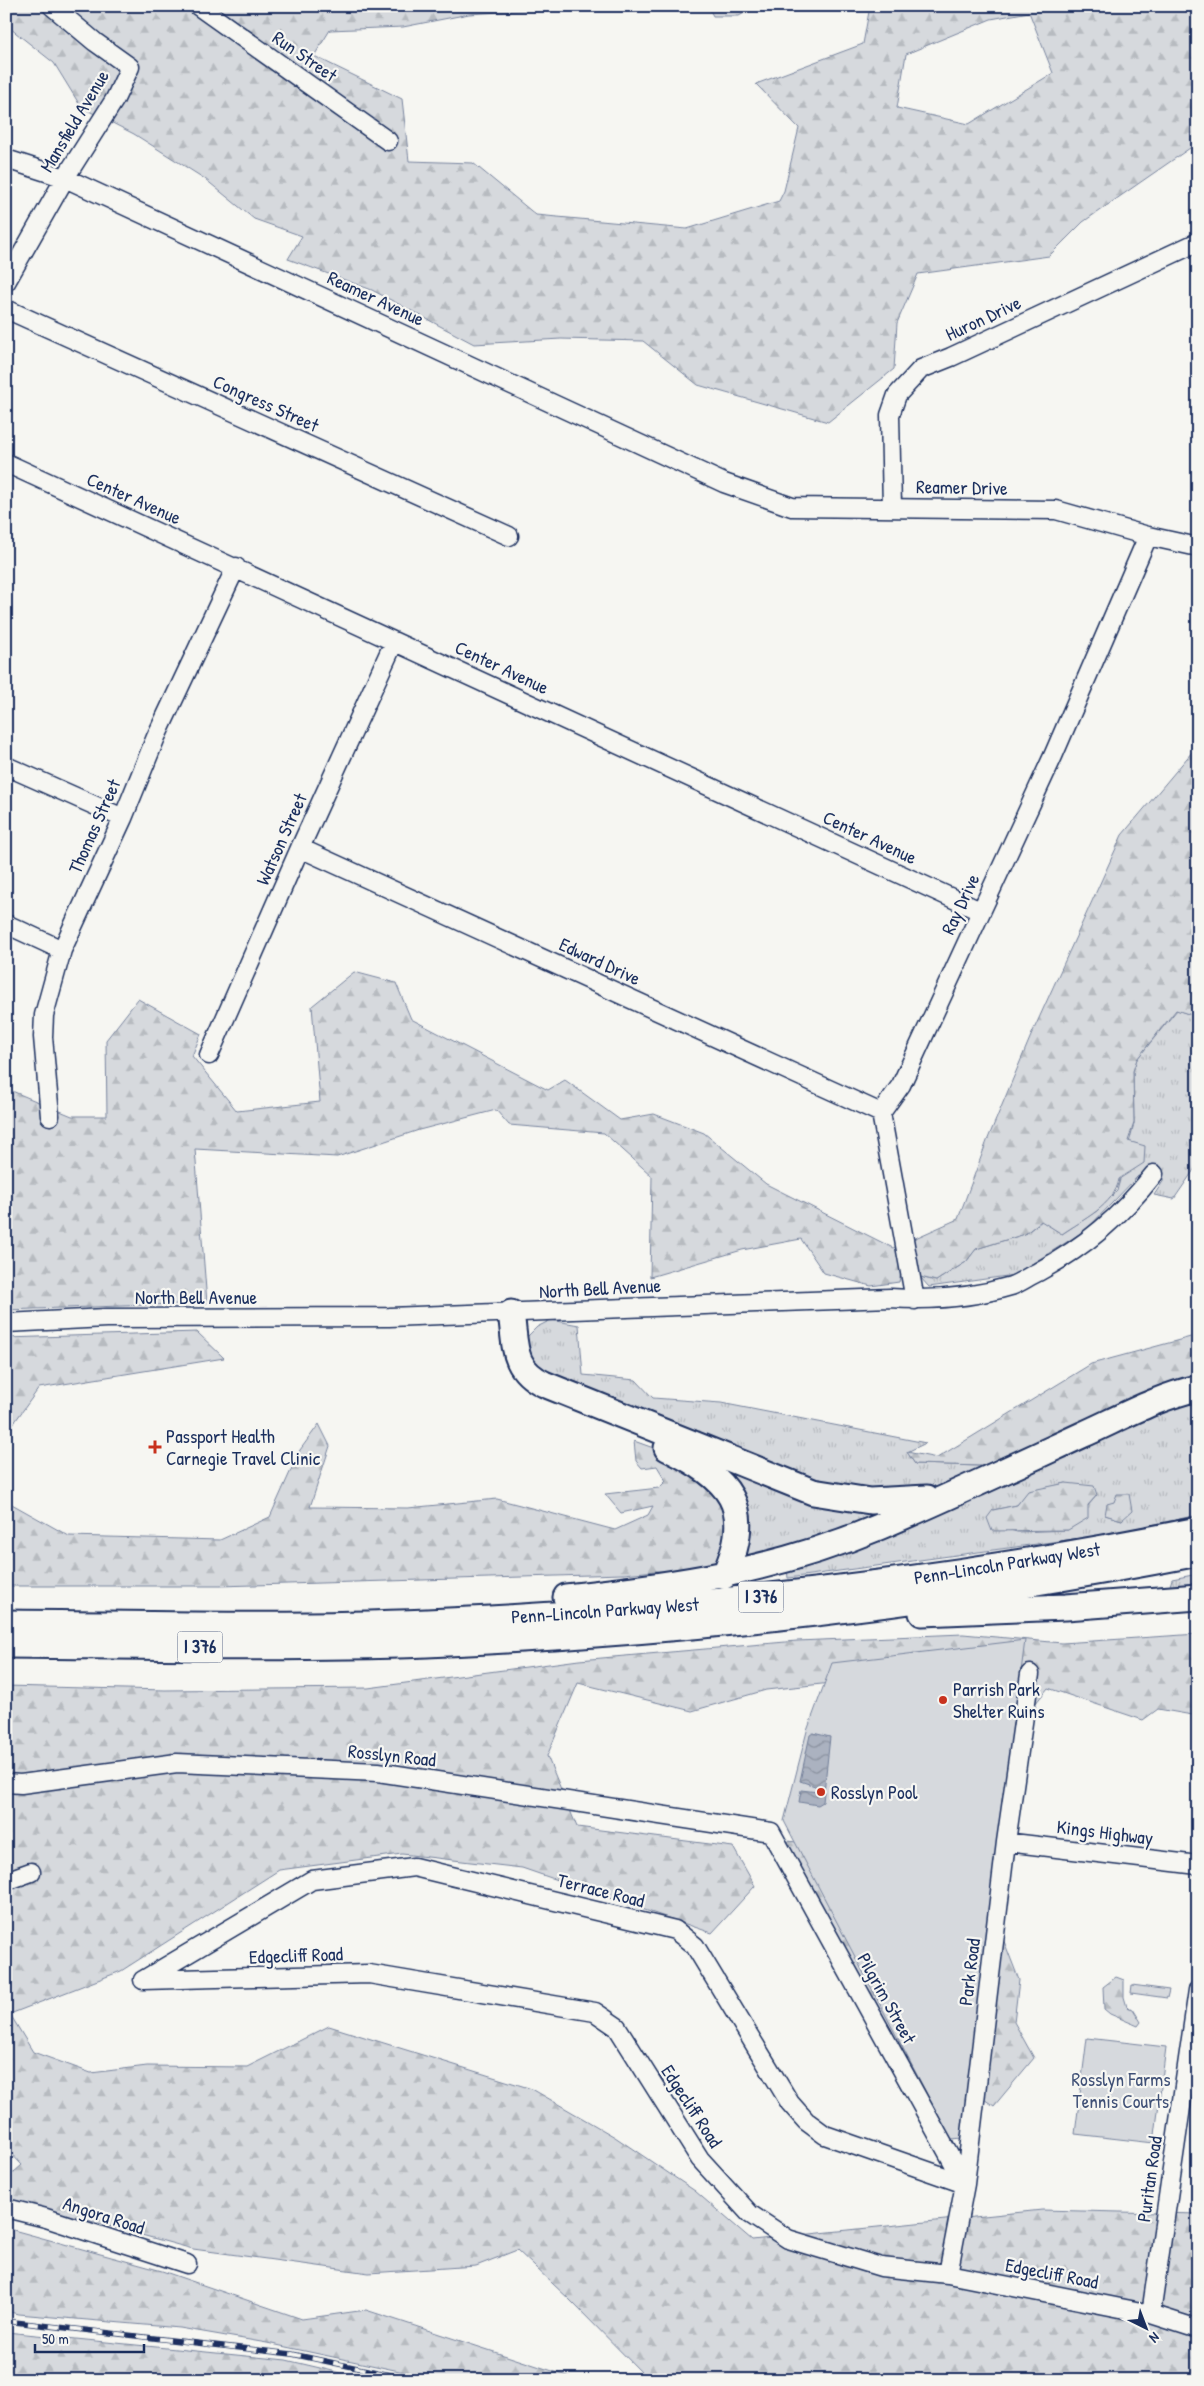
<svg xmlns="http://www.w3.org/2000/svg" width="1204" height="2386" font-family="'Patrick Hand',sans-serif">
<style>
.grass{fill:url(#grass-tufts);stroke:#78849e;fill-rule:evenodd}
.forest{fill:url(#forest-firs);stroke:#78849e;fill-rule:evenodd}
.park{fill:#d6d9dd;stroke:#78849e}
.water{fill:url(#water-waves);stroke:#717e99}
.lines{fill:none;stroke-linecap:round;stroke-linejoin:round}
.minor-casing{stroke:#1b2f5e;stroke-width:21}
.highway-casing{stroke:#1b2f5e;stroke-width:29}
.minor{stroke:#f6f6f2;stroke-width:18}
.highway{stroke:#f6f6f2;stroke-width:25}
.rail-casing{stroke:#1b2f5e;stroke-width:5.5}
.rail{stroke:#f6f6f2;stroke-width:4;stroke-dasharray:11;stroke-linecap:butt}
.poi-dot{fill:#c8321e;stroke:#f6f6f2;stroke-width:2}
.labels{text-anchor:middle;stroke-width:4.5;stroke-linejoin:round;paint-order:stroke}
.shield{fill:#f6f6f2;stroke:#5d6b8a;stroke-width:1}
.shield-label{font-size:18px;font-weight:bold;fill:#1b2f5e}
.street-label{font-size:19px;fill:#1b2f5e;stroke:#f6f6f2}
.poi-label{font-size:19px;fill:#1b2f5e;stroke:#f6f6f2;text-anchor:start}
.park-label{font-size:19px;fill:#405177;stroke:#f6f6f2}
</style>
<defs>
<pattern id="grass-tufts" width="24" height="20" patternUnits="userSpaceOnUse" patternTransform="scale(1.25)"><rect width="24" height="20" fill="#d6d9dd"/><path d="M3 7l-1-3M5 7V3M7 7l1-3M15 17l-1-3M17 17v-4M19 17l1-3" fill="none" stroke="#b7bbc0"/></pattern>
<pattern id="forest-firs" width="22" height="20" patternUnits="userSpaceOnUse" patternTransform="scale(1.25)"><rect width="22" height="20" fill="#d6d9dd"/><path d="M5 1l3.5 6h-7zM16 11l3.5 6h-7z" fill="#b7bbc0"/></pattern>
<pattern id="water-waves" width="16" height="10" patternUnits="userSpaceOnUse" patternTransform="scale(1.25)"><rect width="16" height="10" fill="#abb2c0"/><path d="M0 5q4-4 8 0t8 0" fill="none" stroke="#8a919f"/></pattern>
</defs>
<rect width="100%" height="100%" fill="#f6f6f2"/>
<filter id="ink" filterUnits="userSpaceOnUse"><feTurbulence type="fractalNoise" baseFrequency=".02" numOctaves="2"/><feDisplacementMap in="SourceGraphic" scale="10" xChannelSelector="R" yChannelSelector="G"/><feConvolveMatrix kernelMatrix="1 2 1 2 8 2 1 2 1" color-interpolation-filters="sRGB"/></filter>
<g filter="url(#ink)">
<path class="grass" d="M 1177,1010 L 1198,1017 L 1198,1164 L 1174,1199 L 1154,1195 L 1164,1180 L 1138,1176 L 1086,1230 L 1014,1275 L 929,1287 L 920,1277 L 936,1281 L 966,1262 L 976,1249 L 1025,1234 L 1042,1221 L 1062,1234 L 1097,1211 L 1117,1191 L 1134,1123 L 1133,1071 L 1137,1059 Z
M 551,1320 L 579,1325 L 583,1375 L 636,1380 L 653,1398 L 721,1403 L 926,1443 L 907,1452 L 915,1464 L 981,1466 L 1023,1448 L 948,1486 L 918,1492 L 852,1492 L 798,1482 L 593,1399 L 527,1361 L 526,1338 L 537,1327 Z
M 1198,1400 L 1198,1515 L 1103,1535 L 788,1578 L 787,1569 L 1176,1405 ZM 1066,1483 L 1097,1495 L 1068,1530 L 1017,1532 L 1010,1530 L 993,1510 L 1017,1505 L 1028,1492 ZM 1114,1502 L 1122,1520 L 1105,1515 Z
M 737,1471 L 885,1513 L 826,1536 L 749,1558 L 745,1553 L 729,1483 Z
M 1198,1574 L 1198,1590 L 1168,1592 L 1172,1579 Z"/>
<path class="forest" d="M 6,6 L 594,6 L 469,14 L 403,27 L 330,30 L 314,56 L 402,99 L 409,161 L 473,163 L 536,215 L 687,229 L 779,201 L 784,191 L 799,128 L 756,84 L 863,44 L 870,6 L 1198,6 L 1198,147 L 1190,148 L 1083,222 L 1049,256 L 918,274 L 897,323 L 894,369 L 828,422 L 698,385 L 643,341 L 561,339 L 474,344 L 372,290 L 288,259 L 302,236 L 254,219 L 205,179 L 134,134 L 81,107 L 54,63 L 6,25 ZM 1029,12 L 1053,73 L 969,124 L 897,108 L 906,54 L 991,19 Z
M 708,6 L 757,6 L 739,16 L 713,16 Z
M 1198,745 L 1198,1017 L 1176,1010 L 1137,1059 L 1133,1071 L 1134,1123 L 1128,1141 L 1145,1146 L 1144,1163 L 1119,1179 C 1115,1205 1082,1220 1062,1234 L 1041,1221 L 1025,1234 L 976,1249 L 966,1262 L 936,1281 L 901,1272 L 899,1282 L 871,1286 L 824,1273 L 801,1239 L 742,1250 L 650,1277 L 652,1176 L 604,1133 L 509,1125 L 496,1110 L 419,1130 L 337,1157 L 195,1149 L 207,1303 L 6,1310 L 6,1082 L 12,1091 L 72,1116 L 107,1116 L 106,1040 L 138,999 L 201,1034 L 192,1056 L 237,1111 L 320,1102 L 312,1006 L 354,972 L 396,983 L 411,1019 L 548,1090 L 565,1080 L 620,1120 L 654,1114 L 704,1133 L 766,1184 L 893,1248 L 958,1219 L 987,1141 L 1030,1038 L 1122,835 Z
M 197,1332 L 224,1358 L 39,1388 L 6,1434 L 6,1338 Z
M 1198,1335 L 1198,1377 L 981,1466 L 915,1464 L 907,1452 L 937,1458 L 1091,1364 Z
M 319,1424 L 330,1446 L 310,1507 L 408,1508 L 497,1499 L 615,1530 L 648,1515 L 653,1506 L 621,1513 L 605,1494 L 659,1488 L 666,1481 L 657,1466 L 642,1468 L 636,1461 L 634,1441 L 659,1450 L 686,1451 L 731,1512 L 723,1562 L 690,1573 L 656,1571 L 623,1574 L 220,1586 L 6,1586 L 6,1489 L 10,1503 L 69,1536 L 220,1540 L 270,1517 L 300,1450 Z
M 1066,1483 L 1094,1486 L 1097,1495 L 1088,1505 L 1088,1518 L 1068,1530 L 992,1531 L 987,1518 L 993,1510 L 1017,1505 L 1028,1491 Z
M 1117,1494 L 1129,1494 L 1132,1511 L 1122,1520 L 1105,1515 L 1107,1504 L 1114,1502 Z
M 963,1634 L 1062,1643 L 1198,1634 L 1198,1716 L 1158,1709 L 1143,1720 L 1048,1688 L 1001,1746 L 988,1900 L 1019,1980 L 1014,2022 L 1034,2058 L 994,2106 L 956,2080 L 904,2094 L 860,2011 L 786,1841 L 865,1848 L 831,1683 L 766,1690 L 692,1711 L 578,1683 L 547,1756 L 577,1827 L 733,1847 L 755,1886 L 712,1933 L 522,1868 L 402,1854 L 279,1870 L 121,1971 L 10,2014 L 33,2052 L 91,2073 L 147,2066 L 247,2067 L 329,2026 L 532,2089 L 615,2137 L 695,2191 L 752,2240 L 1042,2210 L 1198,2214 L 1198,2380 L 649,2380 L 570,2300 L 517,2250 L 476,2266 L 369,2273 L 193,2249 L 6,2198 L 6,2179 L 22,2165 L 6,2148 L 6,1686 L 165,1690 L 368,1688 L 579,1660 L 797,1641 Z
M 1116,1977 L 1124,1980 L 1124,1997 L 1127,2007 L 1133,2009 L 1141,2022 L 1138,2026 L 1110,2014 L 1104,2009 L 1103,1987 Z
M 6,2228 L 162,2271 L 302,2319 L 366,2310 L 580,2380 L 442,2380 L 267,2343 L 180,2328 L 18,2314 L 6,2311 Z
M 6,2332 L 286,2360 L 371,2380 L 6,2380 Z"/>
<path class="park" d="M 1025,1640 L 962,2139 L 951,2140 L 784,1821 L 807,1731 L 832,1663 Z
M 1132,1985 L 1169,1990 L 1167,1998 L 1131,1993 Z
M 1087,2038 L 1166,2047 L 1154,2143 L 1075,2134 Z"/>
<path class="water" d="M 307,6 L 404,6 L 346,9 Z
M 813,1733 L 830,1737 L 823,1802 L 818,1805 L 799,1802 L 801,1790 L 818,1792 L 818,1787 L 800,1781 L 810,1735 Z"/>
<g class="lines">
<g class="minor-casing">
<path id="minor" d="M 198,6 L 388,141
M 6,159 L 65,178 L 724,483 L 792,507 L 1056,510 L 1148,536 L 1198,547
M 6,282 L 65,178 L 115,99 L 130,67 L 95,42 L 52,6
M 6,309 L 509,536
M 6,463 L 980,911
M 892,508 L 890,415 L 897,395 L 921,369 L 951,357 L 1198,242
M 6,766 L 123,818
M 300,848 L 881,1113
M 6,924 L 62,950
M 209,1055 L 300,848 L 394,642
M 50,1116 L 43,1037 L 44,1015 L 62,950 L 123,818 L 156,737 L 236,567
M 915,1300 L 881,1113 L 901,1085 L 1053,756 L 1148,536
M 6,1323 L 106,1318 L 389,1317 L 890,1298 C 931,1301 971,1298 1011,1286 C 1020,1283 1029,1276 1038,1272 C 1086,1246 1120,1217 1154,1174
M 6,1783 L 21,1784 L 177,1763 L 378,1772 L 771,1832 L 965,2184
M 1006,1842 L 1198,1865
M 6,1881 L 31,1872
M 145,1979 L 312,1880 L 414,1867 L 675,1930 L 695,1946 L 790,2103 L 806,2121 L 825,2135 L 965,2184
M 143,1980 L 369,1974 L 595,2012 L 617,2027 L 700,2159 L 750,2214 L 788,2239 L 881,2267 L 948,2274 L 1151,2314 L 1198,2329
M 6,2208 L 46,2218 L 187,2264
M 948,2274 L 965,2184 L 1006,1842 L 1030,1674
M 1151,2314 L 1198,1990"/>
</g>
<g class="highway-casing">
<path id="highway" d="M 511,1313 C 516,1345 511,1368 544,1384 L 813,1492 L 870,1501 L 927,1498
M 667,1448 C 729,1478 757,1507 724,1576
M 566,1597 C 678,1585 774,1571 879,1527 C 947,1498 1015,1466 1082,1435 C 1120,1418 1157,1397 1198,1388
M 922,1613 L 1066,1607 L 1198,1597
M 6,1623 C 147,1624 287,1628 427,1622 C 686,1611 944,1581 1198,1530
M 6,1645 C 147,1646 287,1649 427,1644 C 686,1633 944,1603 1198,1553"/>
</g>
<use href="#minor" class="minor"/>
<use href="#highway" class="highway"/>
<g class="rail-casing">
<path id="rail" d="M 6,2321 L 292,2354 L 414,2380"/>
</g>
<use href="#rail" class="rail"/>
</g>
</g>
<g class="poi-dot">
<path d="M152.5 1439.5h5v5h5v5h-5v5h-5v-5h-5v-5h5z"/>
<circle cx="943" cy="1700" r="5"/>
<circle cx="821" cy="1792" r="5"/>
</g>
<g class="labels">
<g class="shield">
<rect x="738.5" y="1581.5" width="45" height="31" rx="4"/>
<rect x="177.5" y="1631.5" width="45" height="31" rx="4"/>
</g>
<g class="shield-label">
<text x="761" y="1603">I 376</text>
<text x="200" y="1653">I 376</text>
</g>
<g class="street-label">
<text transform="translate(305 56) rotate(35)" y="7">Run Street</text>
<text transform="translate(74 121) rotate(-59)" y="7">Mansfield Avenue</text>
<text transform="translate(376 298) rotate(25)" y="7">Reamer Avenue</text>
<text transform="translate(983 318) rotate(-25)" y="7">Huron Drive</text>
<text transform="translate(266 403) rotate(24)" y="7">Congress Street</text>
<text transform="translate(962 487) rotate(1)" y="7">Reamer Drive</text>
<text transform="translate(134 498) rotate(24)" y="7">Center Avenue</text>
<text transform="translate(502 667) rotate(25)" y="7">Center Avenue</text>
<text transform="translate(94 826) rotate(-66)" y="7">Thomas Street</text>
<text transform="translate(870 837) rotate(25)" y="7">Center Avenue</text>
<text transform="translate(281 839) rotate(-66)" y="7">Watson Street</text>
<text transform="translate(960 904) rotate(-65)" y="7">Ray Drive</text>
<text transform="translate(600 961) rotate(25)" y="7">Edward Drive</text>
<text transform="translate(600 1288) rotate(-3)" y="7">North Bell Avenue</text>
<text x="196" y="1304">North Bell Avenue</text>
<text transform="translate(1007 1563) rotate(-9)" y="7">Penn-Lincoln Parkway West</text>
<text transform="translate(605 1610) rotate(-4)" y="7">Penn-Lincoln Parkway West</text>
<text transform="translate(392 1755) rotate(6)" y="7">Rosslyn Road</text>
<text transform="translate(1105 1832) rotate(7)" y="7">Kings Highway</text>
<text transform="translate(601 1890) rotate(14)" y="7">Terrace Road</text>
<text transform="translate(296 1955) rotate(-2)" y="7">Edgecliff Road</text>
<text transform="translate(969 1972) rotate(-83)" y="7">Park Road</text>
<text transform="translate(887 1998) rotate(61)" y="7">Pilgrim Street</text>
<text transform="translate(692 2106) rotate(57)" y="7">Edgecliff Road</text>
<text transform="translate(1149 2179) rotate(-82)" y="7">Puritan Road</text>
<text transform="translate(104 2215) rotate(18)" y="7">Angora Road</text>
<text transform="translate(1052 2273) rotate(11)" y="7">Edgecliff Road</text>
</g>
<g class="poi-label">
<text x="166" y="1443">Passport Health<tspan x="166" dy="22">Carnegie Travel Clinic</tspan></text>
<text x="953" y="1696">Parrish Park<tspan x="953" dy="22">Shelter Ruins</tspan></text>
<text x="831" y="1799">Rosslyn Pool</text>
</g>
<g class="park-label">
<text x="1121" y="2086">Rosslyn Farms<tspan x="1121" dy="22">Tennis Courts</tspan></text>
</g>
</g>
<rect width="1204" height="2386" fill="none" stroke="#f6f6f2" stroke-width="25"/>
<rect x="12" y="12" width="1179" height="2361" fill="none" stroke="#1b2f5e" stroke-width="2" filter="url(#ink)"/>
<g transform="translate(1146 2328) rotate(138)" stroke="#f6f6f2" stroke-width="4" paint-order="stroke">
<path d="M0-4L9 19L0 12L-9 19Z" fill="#1b2f5e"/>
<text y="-8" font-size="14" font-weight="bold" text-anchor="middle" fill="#1b2f5e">N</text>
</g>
<path d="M35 2344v8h109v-8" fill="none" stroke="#1b2f5e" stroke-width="2.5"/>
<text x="42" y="2344" font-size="15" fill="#1b2f5e" stroke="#f6f6f2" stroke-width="4" paint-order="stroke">50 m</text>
</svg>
